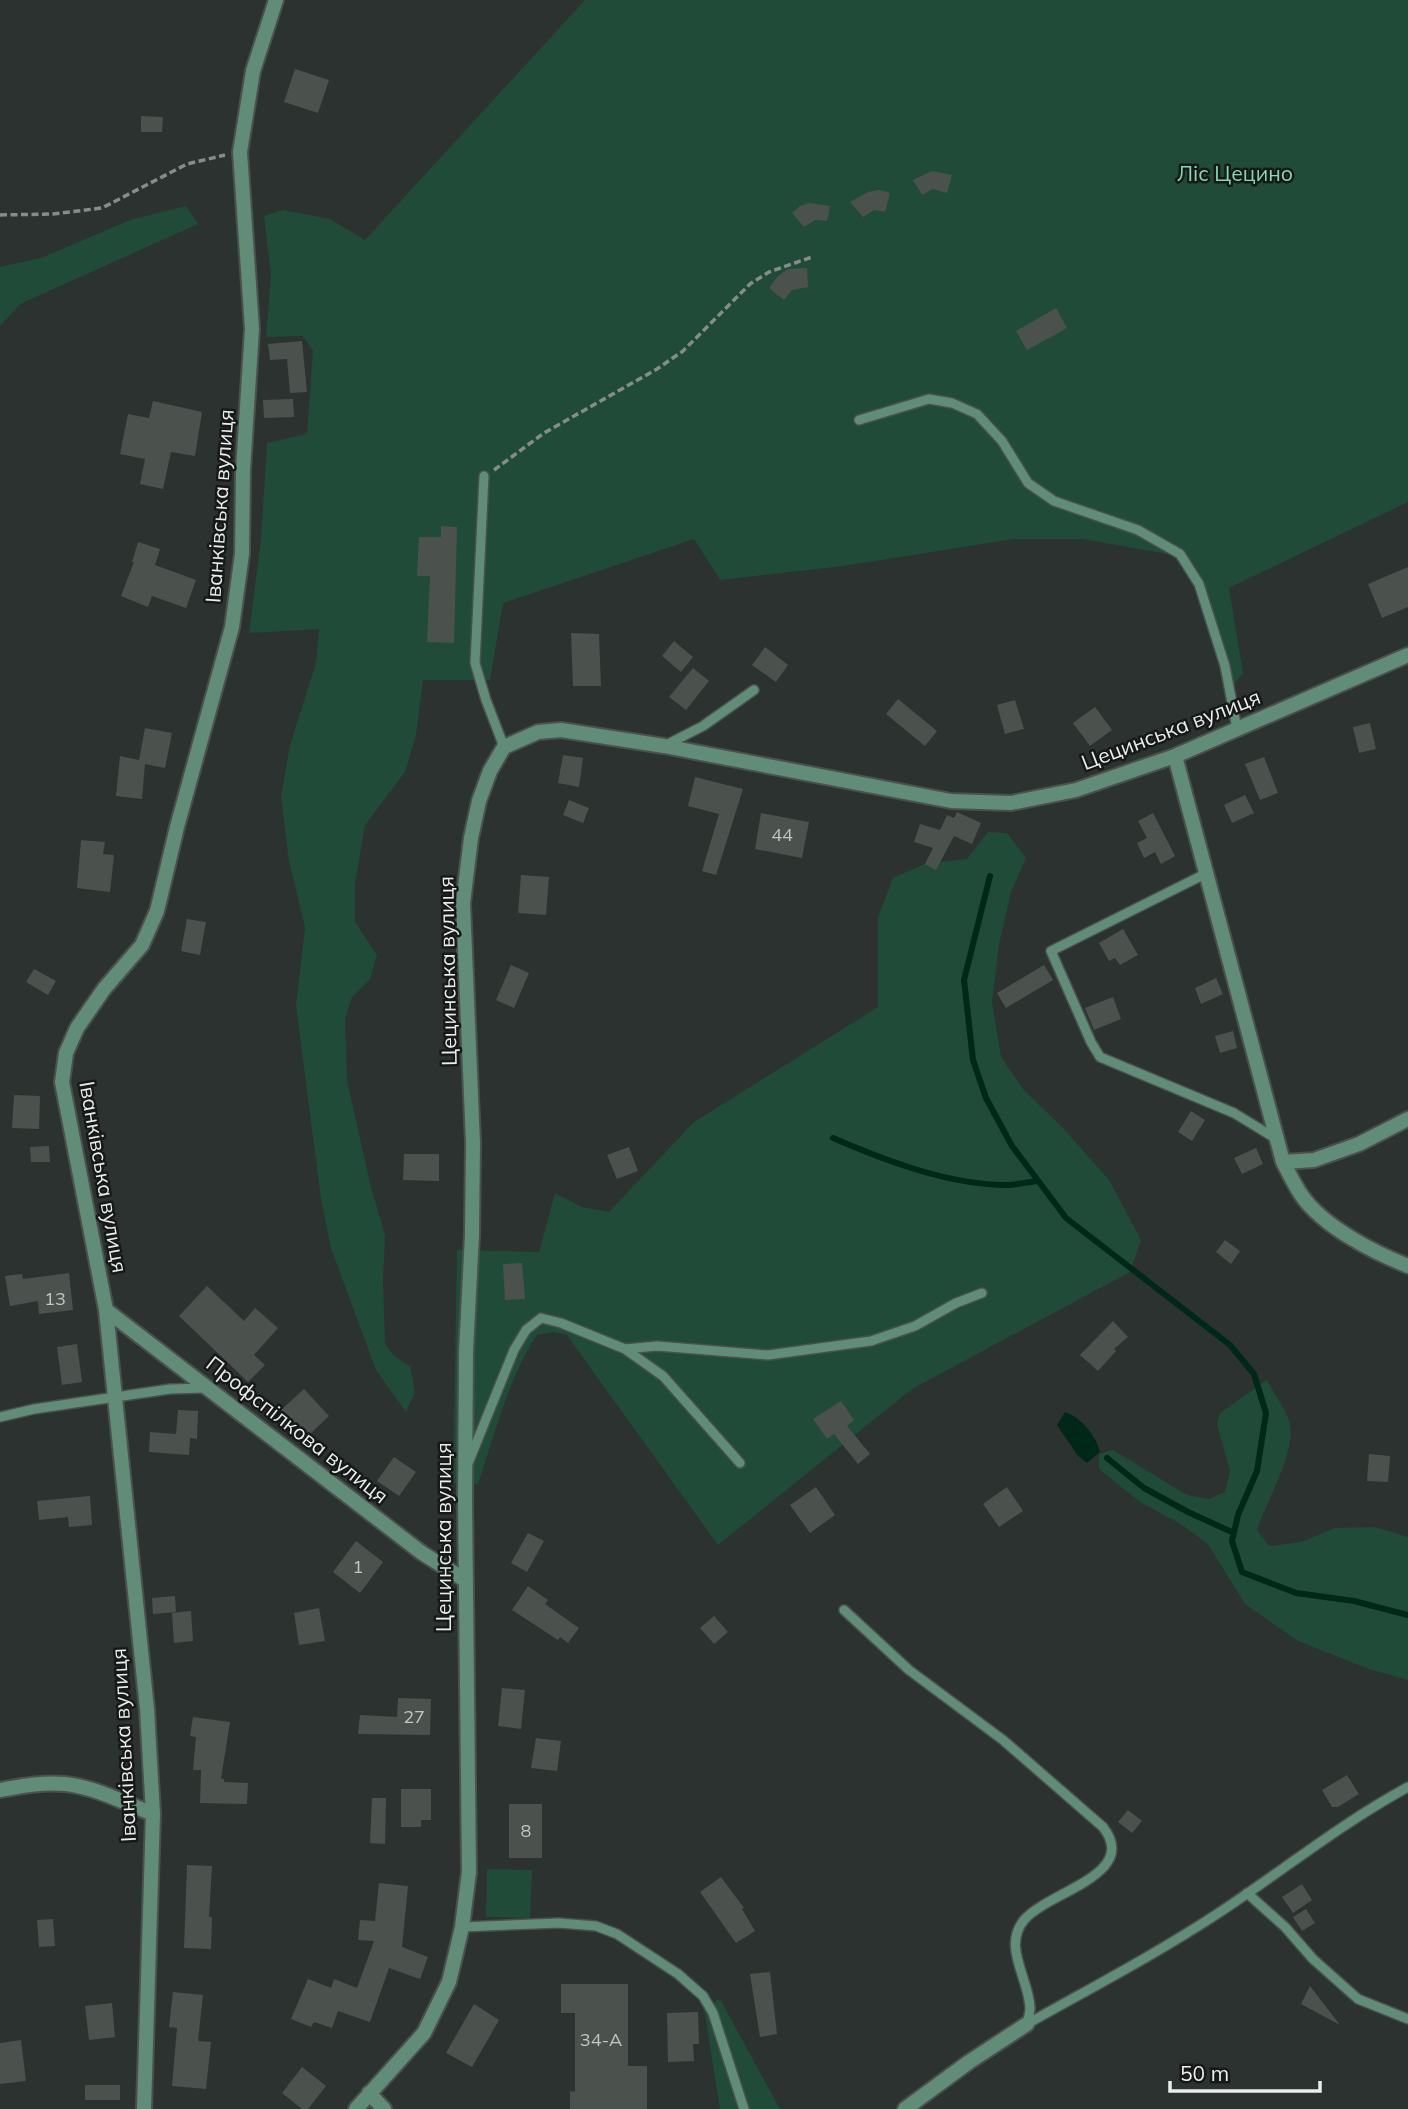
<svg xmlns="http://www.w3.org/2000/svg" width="1408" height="2109" font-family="Mulish,sans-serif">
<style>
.green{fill:#204b38}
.water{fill:#002819}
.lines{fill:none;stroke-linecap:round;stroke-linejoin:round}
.stream{stroke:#002819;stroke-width:6}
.building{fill:#4b524e}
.service-casing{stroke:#4a504d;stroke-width:12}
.minor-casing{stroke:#4a504d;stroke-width:18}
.path{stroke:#878c8a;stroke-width:3.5;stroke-dasharray:7 3.5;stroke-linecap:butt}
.service{stroke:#618c77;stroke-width:9}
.minor{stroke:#618c77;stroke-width:14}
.labels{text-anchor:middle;stroke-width:5;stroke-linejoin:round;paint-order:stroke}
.number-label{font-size:18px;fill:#c2c6c4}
.park-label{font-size:21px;fill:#87d8b2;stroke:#161918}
.street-label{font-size:21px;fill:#e9edeb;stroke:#161918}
</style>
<rect width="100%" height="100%" fill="#2c322f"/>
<path class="green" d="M 585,0 L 1408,0 L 1408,502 L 1229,588 L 1243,673 L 1233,686 L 1200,584 L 1184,557 L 1083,539 L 1014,539 L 843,566 L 720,580 L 694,539 L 503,603 L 490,680 L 423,680 L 416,735 L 405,772 L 365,825 L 355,884 L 355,922 L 377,955 L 370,979 L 352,997 L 345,1019 L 347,1081 L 371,1187 L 385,1235 L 383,1281 L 385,1344 L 394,1356 L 410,1366 L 415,1392 L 406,1412 L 376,1370 L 331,1248 L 321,1199 L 296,1005 L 305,927 L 289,861 L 281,797 L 290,745 L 316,663 L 319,629 L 249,633 L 261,539 L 267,443 L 307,434 L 313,351 L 303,336 L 266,337 L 271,274 L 264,216 L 283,210 L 330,219 L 365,240 Z
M 186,206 L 198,224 L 20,304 L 0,326 L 0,267 L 41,258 L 130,220 Z
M 988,832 L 1007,833 L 1026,858 L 1011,892 L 999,944 L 992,1002 L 1001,1057 L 1023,1089 L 1064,1129 L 1109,1180 L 1141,1240 L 1130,1272 L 912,1389 L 718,1545 L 566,1334 L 552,1332 L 537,1335 C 508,1379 495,1434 478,1484 L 453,1483 L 457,1250 L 539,1252 L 555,1193 L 582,1207 L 609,1212 L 694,1122 L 878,1007 L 878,917 L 893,878 L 924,864 L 967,859 Z
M 1267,1380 C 1273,1392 1288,1412 1290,1425 C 1296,1451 1266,1503 1257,1530 L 1269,1546 L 1301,1542 L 1335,1528 L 1374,1527 L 1408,1537 L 1408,1680 L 1369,1669 L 1298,1641 L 1245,1604 L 1208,1544 L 1179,1523 L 1140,1502 L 1099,1469 L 1099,1454 L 1113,1450 L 1187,1495 L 1209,1499 L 1225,1492 L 1230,1471 L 1217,1424 L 1220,1413 Z
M 487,1869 L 532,1870 L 530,1918 L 486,1917 Z
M 720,1999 L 780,2109 L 720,2109 L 704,2008 Z"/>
<path class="water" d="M 1065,1412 C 1081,1417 1096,1436 1100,1452 L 1087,1463 L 1078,1456 L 1057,1425 Z"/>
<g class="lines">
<path class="stream" d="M 990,876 L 964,980 L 973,1060 L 986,1098 L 1012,1146 L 1066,1218 L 1230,1345 L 1254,1374 L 1266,1413 L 1257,1471 L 1238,1515 L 1232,1541 L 1242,1572 L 1296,1593 L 1354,1601 L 1408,1615
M 833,1138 C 884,1160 944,1183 1000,1185 C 1013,1186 1026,1182 1038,1181
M 1107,1458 L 1144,1488 L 1188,1512 L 1234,1533"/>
</g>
<path class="building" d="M 295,69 L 329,80 L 318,113 L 284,102 Z
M 141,116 L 163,117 L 162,132 L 141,132 Z
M 932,171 L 952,175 L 947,193 L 933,189 L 922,195 L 913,180 Z
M 879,190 L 890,193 L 885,212 L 874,210 L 863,217 L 850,202 L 868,192 Z
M 809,203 L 830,206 L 827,221 L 815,220 L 804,227 L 792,213 L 800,206 Z
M 807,268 L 808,287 L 792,290 L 784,300 L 769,288 L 778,276 L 788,269 Z
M 1056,308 L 1067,328 L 1027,350 L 1016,331 Z
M 302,341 L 307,392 L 290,393 L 287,359 L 270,360 L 268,344 Z
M 293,399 L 294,417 L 264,418 L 263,400 Z
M 153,401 L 202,412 L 195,456 L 171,452 L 163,489 L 140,484 L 145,459 L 120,454 L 128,414 L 149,418 Z
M 441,526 L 457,527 L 454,643 L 427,642 L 430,576 L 417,576 L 419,537 L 441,537 Z
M 138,542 L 160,549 L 155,565 L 196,580 L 186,608 L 152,596 L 148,607 L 121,596 L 134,562 L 132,562 Z
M 1408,567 L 1408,607 L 1382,618 L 1368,584 Z
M 571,633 L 599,634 L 601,686 L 573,686 Z
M 674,641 L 693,657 L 681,672 L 662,656 Z
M 765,647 L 788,665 L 776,682 L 752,665 Z
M 693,668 L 709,681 L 686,710 L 669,697 Z
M 898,699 L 937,731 L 925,746 L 886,714 Z
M 1015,700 L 1024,729 L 1005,734 L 997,705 Z
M 1095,707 L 1112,730 L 1090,746 L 1073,723 Z
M 1370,723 L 1376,749 L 1359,753 L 1353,727 Z
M 145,728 L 172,733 L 165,768 L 145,764 L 142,799 L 116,796 L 120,756 L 139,760 Z
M 563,755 L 583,758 L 579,787 L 558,783 Z
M 1264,757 L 1278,793 L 1260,800 L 1245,764 Z
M 695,777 L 743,789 L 716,875 L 702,871 L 719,814 L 688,806 Z
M 1245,795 L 1254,813 L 1232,823 L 1224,805 Z
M 569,800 L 589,808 L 583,823 L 563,815 Z
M 957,812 L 981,823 L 972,844 L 954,836 L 936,870 L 925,864 L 933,848 L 914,842 L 920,824 L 940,830 L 947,815 L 954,818 Z
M 761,813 L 809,822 L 802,858 L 755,849 Z
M 1153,813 L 1175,856 L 1161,864 L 1155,852 L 1144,858 L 1137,843 L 1147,838 L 1138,821 Z
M 81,840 L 105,842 L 103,854 L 114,855 L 110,892 L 77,888 Z
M 521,875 L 549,877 L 546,915 L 518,913 Z
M 187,919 L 206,922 L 200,955 L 181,951 Z
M 1123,929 L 1138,955 L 1120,965 L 1115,958 L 1109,961 L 1099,943 Z
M 511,965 L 529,973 L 514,1008 L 496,1000 Z
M 1044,965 L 1053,980 L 1006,1008 L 997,993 Z
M 34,969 L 56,981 L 48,995 L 26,982 Z
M 1216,978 L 1223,994 L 1201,1004 L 1195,988 Z
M 1113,997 L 1121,1019 L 1094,1030 L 1085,1008 Z
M 1233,1031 L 1237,1048 L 1220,1053 L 1215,1036 Z
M 14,1095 L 40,1096 L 39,1129 L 12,1128 Z
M 1191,1111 L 1205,1120 L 1192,1141 L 1178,1132 Z
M 49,1146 L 50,1162 L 31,1162 L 30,1147 Z
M 629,1147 L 638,1171 L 617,1179 L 607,1155 Z
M 1256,1148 L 1263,1164 L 1242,1174 L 1234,1158 Z
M 404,1154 L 439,1154 L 439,1181 L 403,1180 Z
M 1225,1240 L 1240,1251 L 1231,1264 L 1216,1252 Z
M 522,1263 L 525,1299 L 505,1300 L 503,1264 Z
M 69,1273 L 73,1310 L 39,1314 L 38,1301 L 10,1306 L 5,1276 L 22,1274 L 23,1279 Z
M 207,1286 L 244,1321 L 255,1308 L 278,1328 L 254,1355 L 265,1365 L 248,1382 L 179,1316 Z
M 1113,1321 L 1128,1337 L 1114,1349 L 1116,1351 L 1098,1371 L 1080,1355 Z
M 77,1344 L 82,1382 L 62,1385 L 57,1347 Z
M 304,1389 L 329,1416 L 307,1437 L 281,1410 Z
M 841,1401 L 854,1420 L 847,1426 L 870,1454 L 858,1464 L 834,1434 L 827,1439 L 813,1419 Z
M 178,1410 L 198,1411 L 197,1439 L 190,1438 L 189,1455 L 149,1452 L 150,1432 L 176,1434 Z
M 1369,1454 L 1390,1456 L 1388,1482 L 1367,1481 Z
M 394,1457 L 416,1472 L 399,1496 L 377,1481 Z
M 816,1487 L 835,1515 L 810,1533 L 790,1505 Z
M 1007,1487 L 1023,1511 L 999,1527 L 983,1504 Z
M 90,1496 L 92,1525 L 69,1527 L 68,1517 L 39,1520 L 37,1501 Z
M 528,1533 L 544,1541 L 527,1572 L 511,1563 Z
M 356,1541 L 383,1562 L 360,1593 L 333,1572 Z
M 528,1586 L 548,1600 L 545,1604 L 579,1628 L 568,1643 L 560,1637 L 558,1640 L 512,1610 Z
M 175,1596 L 176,1612 L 153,1614 L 152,1598 Z
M 319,1608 L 325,1641 L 299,1645 L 294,1613 Z
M 191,1611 L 193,1641 L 174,1643 L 172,1613 Z
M 714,1616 L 728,1632 L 714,1644 L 700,1628 Z
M 502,1688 L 525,1690 L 521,1729 L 498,1726 Z
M 398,1698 L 431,1699 L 430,1735 L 358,1734 L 360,1715 L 397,1717 Z
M 193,1717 L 230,1722 L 221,1779 L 224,1779 L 224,1782 L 248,1783 L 247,1804 L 200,1803 L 201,1770 L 193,1770 L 196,1737 L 190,1736 Z
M 536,1738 L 561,1741 L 557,1771 L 531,1768 Z
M 1347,1775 L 1359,1794 L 1338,1807 L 1332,1807 L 1322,1790 Z
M 401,1789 L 431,1789 L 431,1820 L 421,1820 L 421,1827 L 401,1827 Z
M 372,1798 L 386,1798 L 385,1844 L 370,1843 Z
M 509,1804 L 542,1804 L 542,1858 L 509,1858 Z
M 1128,1810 L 1142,1821 L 1132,1833 L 1118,1822 Z
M 187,1865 L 212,1866 L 209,1917 L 212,1917 L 211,1949 L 184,1948 Z
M 721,1877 L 744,1908 L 742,1909 L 755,1931 L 736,1943 L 700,1892 Z
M 379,1883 L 408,1886 L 402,1947 L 428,1957 L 420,1979 L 389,1968 L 370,2022 L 338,2011 L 332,2028 L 314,2022 L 311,2027 L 291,2019 L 308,1979 L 331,1988 L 334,1979 L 357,1988 L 374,1941 L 358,1940 L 360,1920 L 375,1921 Z
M 1302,1884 L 1312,1900 L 1293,1913 L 1282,1897 Z
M 1306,1909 L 1315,1923 L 1302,1931 L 1293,1917 Z
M 53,1919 L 55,1946 L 39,1947 L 37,1920 Z
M 770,1972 L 777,2034 L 760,2037 L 750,1974 Z
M 561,1984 L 628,1984 L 628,2066 L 647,2066 L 647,2109 L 570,2109 L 570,2091 L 575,2092 L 575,2013 L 561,2013 Z
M 1310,1986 L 1340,2025 L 1301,2004 Z
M 173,1992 L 203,1995 L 198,2041 L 211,2042 L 206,2089 L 172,2086 L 177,2028 L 169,2027 Z
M 112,2003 L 115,2037 L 89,2040 L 85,2006 Z
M 474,2004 L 499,2020 L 472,2067 L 446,2053 Z
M 698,2012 L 699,2044 L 693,2044 L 694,2061 L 668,2062 L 667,2013 Z
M 21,2040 L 26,2081 L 0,2084 L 0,2043 Z
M 302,2067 L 326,2086 L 308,2109 L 302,2109 L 282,2093 Z
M 85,2085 L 120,2085 L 120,2100 L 85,2100 Z"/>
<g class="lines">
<g class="service-casing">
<path id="service" d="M 859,420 L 929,399 L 952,403 L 977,414 L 1002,441 L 1028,483 L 1054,501 L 1138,530 L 1180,554 L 1199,584 L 1225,666 L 1237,729
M 484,476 L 475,663 L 486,700 L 504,747
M 664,746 L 703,726 L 754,690
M 1207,873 L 1051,951 L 1091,1042 L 1100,1057 L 1234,1113 L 1275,1138
M 625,1349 L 663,1376 L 740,1463
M 0,1417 L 34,1409 L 170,1389 L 207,1388
M 467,1466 L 514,1350 L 526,1330 L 541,1318 L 561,1323 L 625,1349 L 657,1346 L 768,1355 L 871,1341 L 915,1326 L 956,1303 L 982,1293
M 844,1610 L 909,1670 L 1003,1740 L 1103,1827 C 1140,1875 1049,1891 1024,1920 C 1002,1947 1029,1978 1030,2008 C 1030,2013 1028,2019 1027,2024
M 1247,1893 L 1285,1927 L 1313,1959 L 1358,1999 L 1408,2019
M 462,1927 L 559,1923 L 596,1926 L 617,1934 L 678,1974 L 703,1996 L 713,2013 L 744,2109
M 1027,2024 C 1091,1988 1156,1954 1217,1914 C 1281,1872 1340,1824 1408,1787"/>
</g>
<g class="minor-casing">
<path id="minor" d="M 1175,756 L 1283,1162 C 1289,1173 1295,1186 1302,1196 C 1324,1227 1373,1252 1408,1266
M 1283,1162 L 1314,1160 L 1359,1144 L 1408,1119
M 106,1310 L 422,1553 L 465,1580
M 0,1790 C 21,1786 43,1782 65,1784 C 95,1787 125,1803 153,1814
M 369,2093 L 384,2109
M 144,2109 L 153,1814 L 147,1709 L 106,1310 L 62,1082 L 66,1053 L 77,1028 L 104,989 L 142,945 L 157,911 L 177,827 L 232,627 L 242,554 L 243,470 L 252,329 L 240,152 L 253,71 L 276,0
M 356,2109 L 424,2033 L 449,1982 L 462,1927 L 469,1872 L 465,1498 L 466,1352 L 472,1235 L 473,1143 L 463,903 L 471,838 L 479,801 L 490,771 L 504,747 L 538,732 L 561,730 L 664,746 L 951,801 L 1011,803 L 1076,790 L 1175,756 L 1408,655
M 905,2109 L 969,2062 L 1027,2024"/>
</g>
<path class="path" d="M 0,215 L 53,214 L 102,208 L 187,164 L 225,155
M 494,470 L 544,433 L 657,369 L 683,351 L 750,284 L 769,272 L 812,257"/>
<use href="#service" class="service"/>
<use href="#minor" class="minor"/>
</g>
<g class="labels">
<g class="number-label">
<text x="782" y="841">44</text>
<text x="55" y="1305">13</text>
<text x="358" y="1573">1</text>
<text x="414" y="1723">27</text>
<text x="526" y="1837">8</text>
<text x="601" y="2046">34-А</text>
</g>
<g class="park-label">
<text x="1235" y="181">Ліс Цецино</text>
</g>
<g class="street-label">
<text transform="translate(220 506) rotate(-86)" y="7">Іванківська вулиця</text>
<text transform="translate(1171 730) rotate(-21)" y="7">Цецинська вулиця</text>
<text transform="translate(448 971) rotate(-91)" y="7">Цецинська вулиця</text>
<text transform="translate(103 1177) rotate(80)" y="7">Іванківська вулиця</text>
<text transform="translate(297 1430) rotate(38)" y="7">Профспілкова вулиця</text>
<text transform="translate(444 1537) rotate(-90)" y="7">Цецинська вулиця</text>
<text transform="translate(124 1745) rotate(-93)" y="7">Іванківська вулиця</text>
</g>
</g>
<path d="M1170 2081v10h150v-10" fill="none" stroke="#e9edeb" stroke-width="3.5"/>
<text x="1180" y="2081" font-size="21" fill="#e9edeb" stroke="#161918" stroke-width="5" paint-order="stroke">50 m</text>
</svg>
